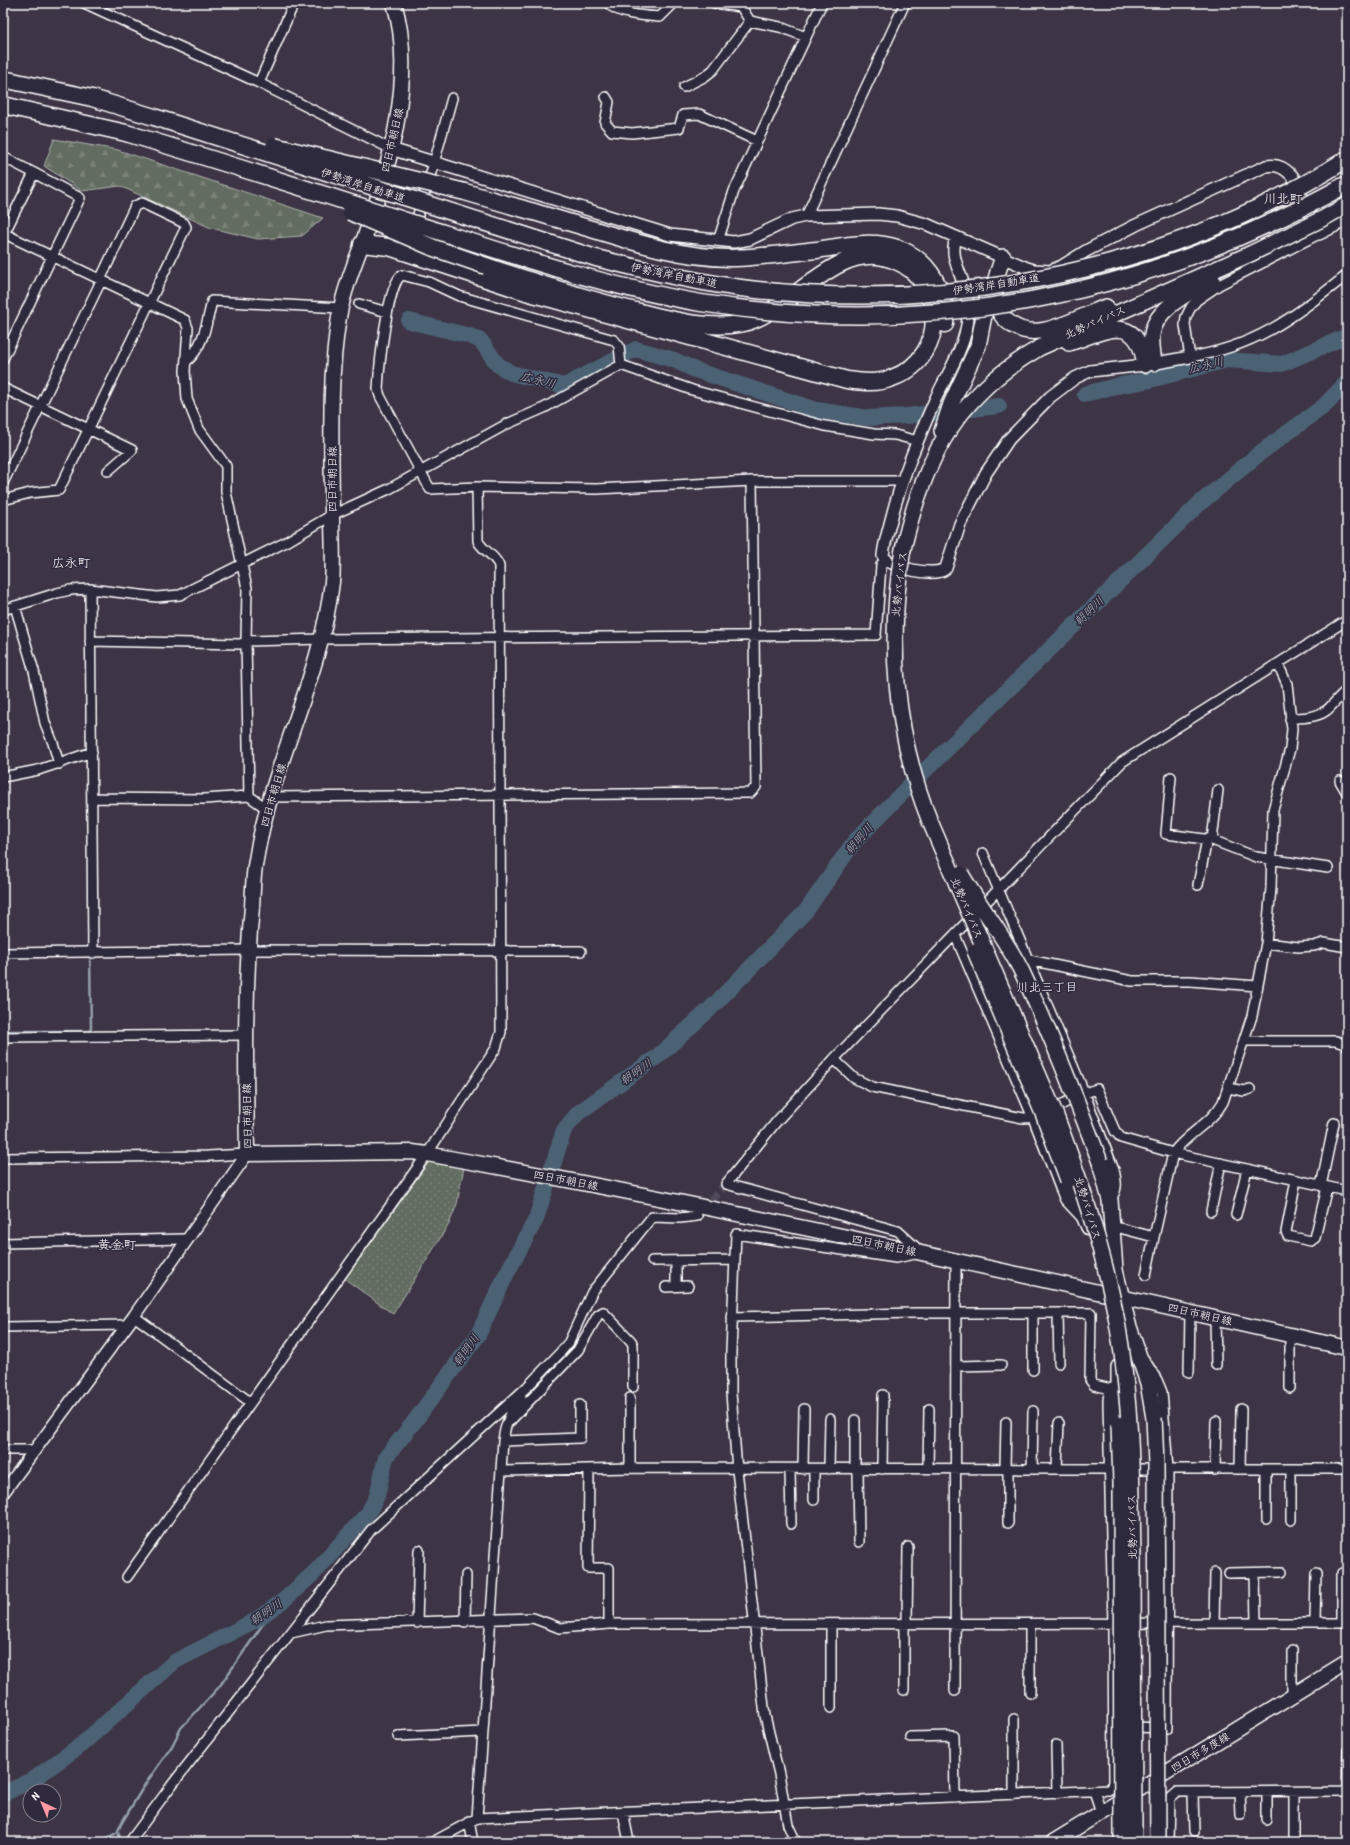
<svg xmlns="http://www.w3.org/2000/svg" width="1350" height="1845" font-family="'Patrick Hand','Klee One',sans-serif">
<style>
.grass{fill:url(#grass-dots);stroke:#b0b6b0}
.forest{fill:url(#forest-firs);stroke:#b0b6b0}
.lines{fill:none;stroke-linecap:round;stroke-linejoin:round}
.stream{stroke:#93a1ac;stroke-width:2.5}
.river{stroke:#4b6275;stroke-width:16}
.minor-tunnel{stroke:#504858;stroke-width:9;stroke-dasharray:9 4.5;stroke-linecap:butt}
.minor-casing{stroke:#fff;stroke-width:12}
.tertiary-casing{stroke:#fff;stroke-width:14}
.primary-casing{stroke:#fff;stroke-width:17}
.trunk-casing{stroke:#fff;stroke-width:18}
.motorway-casing{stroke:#fff;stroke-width:19}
.minor{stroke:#2f2a3d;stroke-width:9}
.tertiary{stroke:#2f2a3d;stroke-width:11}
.primary{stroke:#2f2a3d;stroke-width:14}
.trunk{stroke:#2f2a3d;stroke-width:15}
.motorway{stroke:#2f2a3d;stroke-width:16}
.trunk-bridge-casing{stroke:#fff;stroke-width:18;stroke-linecap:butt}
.motorway-bridge-casing{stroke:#fff;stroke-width:19;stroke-linecap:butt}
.trunk-bridge{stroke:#2f2a3d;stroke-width:15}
.motorway-bridge{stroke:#2f2a3d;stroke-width:16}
.labels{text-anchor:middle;stroke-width:3;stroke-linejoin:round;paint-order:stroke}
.street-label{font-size:11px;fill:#fff;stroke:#2f2a3d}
.water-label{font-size:12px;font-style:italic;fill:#aeb8c1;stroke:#2f2a3d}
.neighbourhood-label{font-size:12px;fill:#fff;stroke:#2f2a3d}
.quarter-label{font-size:13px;fill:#fff;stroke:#2f2a3d}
</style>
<defs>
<pattern id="grass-dots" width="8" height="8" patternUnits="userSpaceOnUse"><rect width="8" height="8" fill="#626c60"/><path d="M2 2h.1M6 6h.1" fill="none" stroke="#7a8278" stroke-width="1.8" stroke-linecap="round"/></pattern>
<pattern id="forest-firs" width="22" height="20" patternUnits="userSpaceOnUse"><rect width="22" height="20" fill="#626c60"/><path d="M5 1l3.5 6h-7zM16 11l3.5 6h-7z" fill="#7a8278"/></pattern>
</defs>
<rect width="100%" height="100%" fill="#3d3445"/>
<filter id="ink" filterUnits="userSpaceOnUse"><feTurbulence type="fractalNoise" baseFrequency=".025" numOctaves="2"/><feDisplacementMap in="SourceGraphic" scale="8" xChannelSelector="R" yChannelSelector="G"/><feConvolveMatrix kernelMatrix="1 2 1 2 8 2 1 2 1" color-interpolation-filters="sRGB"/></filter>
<g filter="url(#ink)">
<path class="grass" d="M 431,1159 L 464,1167 L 457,1204 L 449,1224 L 393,1314 L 345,1279 Z"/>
<path class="forest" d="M 54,139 L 118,150 L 323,218 L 302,236 L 258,239 L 211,228 L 120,186 L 82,191 L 44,166 Z"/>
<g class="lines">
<path class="stream" d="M 3,1031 L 91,1031 L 90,953
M 108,1842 L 109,1837 L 118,1832
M 121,1842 L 118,1831 L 121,1824 L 144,1786 L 172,1746 L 181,1728 L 219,1687 L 275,1607"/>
<path class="river" d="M 409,321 L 470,336 L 481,341 L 497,364 L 511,373 L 564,386 L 636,349 L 674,360 L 695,370 L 817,410 L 868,418 L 906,416 L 999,406
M 1085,394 L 1116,386 L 1150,380 L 1227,360 L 1282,364 L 1347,336
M 3,1794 L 34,1779 L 82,1744 L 174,1662 L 256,1620 L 284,1600 L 315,1572 L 368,1513 L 377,1496 L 386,1457 L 414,1422 L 478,1335 L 506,1275 L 536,1219 L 564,1130 L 578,1113 L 658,1056 L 709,1010 L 806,911 L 854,842 L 906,789 L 1199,504 L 1260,453 L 1324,406 L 1347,382"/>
<path class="minor-tunnel" d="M 702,1210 L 726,1184"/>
<g class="minor-casing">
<path id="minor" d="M 84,3 L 259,83 L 391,149
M 608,3 C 618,15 646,16 660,17 L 674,3
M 714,3 L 741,7 L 750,21 L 780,27 L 806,37
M 259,83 L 294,3
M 684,87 L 704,77 L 713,70 L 750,21
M 606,97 L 609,102 L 605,123 L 612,131 L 632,133 L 679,128 L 683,115 L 699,114 L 757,141
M 3,157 L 34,173 L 3,236
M 806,216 L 905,3
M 414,227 L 434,163 L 452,98
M 3,233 L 185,320 L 188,328 L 185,371 L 187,399 L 199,429 L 226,466 L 226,492 L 247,588 L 246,641 L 249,796
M 1319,234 L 1219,285 L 1197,300 L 1191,307 L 1186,317 L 1185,325 L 1190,357 C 1259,346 1294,316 1347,275
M 718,241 L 734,191 L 822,3
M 359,304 L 387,312
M 3,359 L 80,198 L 34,173
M 187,361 C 204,346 207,321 212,301 L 341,308
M 621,365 L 619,346 L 614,340 L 459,296 L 429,282 L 402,275 C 387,283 379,370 378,389 L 380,396 L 430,489 L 477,487 L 597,489 L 752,481 L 903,481
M 3,388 L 132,450 L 108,471
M 3,483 L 101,281
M 3,500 L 30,493 L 59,490 L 186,227 L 184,223 L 142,203 L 135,206 L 100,280
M 90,589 L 93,953
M 15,606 L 34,671 L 45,723 L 53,743 L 59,764
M 3,610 L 57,593 L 70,590 L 90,589 L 157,597 L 180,595 L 286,542 L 332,515 L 389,489 L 507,424 L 544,408 L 621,365 L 692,390 L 825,426 L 874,434 L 895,435 L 918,441
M 90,641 L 241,644 L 246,641 L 321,639 L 876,635 L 881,565 L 885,560
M 1290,719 C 1302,717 1317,718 1327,710 C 1334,704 1339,696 1347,690
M 3,777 L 38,770 L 92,752
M 1171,777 L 1166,834 L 1212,840 L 1256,857 L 1328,868
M 1340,781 L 1347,793
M 271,797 L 750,793 L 756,787 L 752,481
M 92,798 L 204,799 L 249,796 L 263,806 L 269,807
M 1212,840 L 1218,790
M 983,853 L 1084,1092 L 1114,1170 C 1117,1183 1118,1190 1110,1200
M 1198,885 L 1207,839
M 955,935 L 1033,1118 L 1060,1188 L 1065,1200 L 1081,1217
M 1266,943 L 1298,947 L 1314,946 L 1324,943 L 1347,947
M 3,953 L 248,950 L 581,951
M 1029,960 L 1132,981 L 1190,981 L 1257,986
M 3,1037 L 245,1035
M 1245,1041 L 1336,1041 L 1347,1045
M 834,1059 L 854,1078 L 872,1087 L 1023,1118 C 1047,1118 1072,1095 1097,1089 L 1115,1131 L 1121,1138 L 1173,1153 L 1347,1191
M 1228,1088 L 1244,1091 L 1250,1089
M 3,1158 L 208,1156 L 247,1154
M 1296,1180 L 1286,1232 L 1288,1236 L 1311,1241 L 1315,1238 L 1327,1187
M 1321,1186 L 1334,1123
M 1211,1211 L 1221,1163
M 1236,1215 L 1247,1169
M 1112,1226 L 1154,1237 L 1173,1153 C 1187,1133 1211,1124 1223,1102 L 1252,1016 L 1266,943 L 1271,888 L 1273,810 L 1290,749 L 1292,729 L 1287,684 L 1278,664
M 3,1243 L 186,1239
M 921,1252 L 898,1231 L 726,1184 L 777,1121 L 834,1059 L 1122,762 L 1347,620
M 652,1261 L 735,1260
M 1146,1275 L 1154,1237
M 676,1286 L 676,1261
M 666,1287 L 688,1286
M 1058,1314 L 1059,1363
M 134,1316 L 250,1402
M 732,1317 L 915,1313 L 1091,1313 L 1090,1380 L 1094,1385 L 1111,1389
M 1215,1318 L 1216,1365
M 3,1327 L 126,1325
M 956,1366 L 1001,1365
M 1033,1370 L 1033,1314
M 1189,1372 L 1190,1312
M 1290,1388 L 1290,1335
M 630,1398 L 630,1468
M 855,1420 L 855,1469
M 510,1421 L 578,1350 L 598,1315 L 603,1312 L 631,1341 L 633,1345 L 633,1387
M 503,1441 L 580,1438 L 580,1405
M 3,1450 L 34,1450
M 928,1468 L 929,1409
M 1005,1468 L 1006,1422
M 790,1469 L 791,1524
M 803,1469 L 804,1409
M 829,1469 L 830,1419
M 858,1469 L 859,1542
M 882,1469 L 883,1395
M 1032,1469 L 1033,1411
M 1057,1469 L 1059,1423
M 1127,1469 L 1347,1469
M 1240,1469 L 1241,1409
M 589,1470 L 588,1568 L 609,1568 L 609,1624
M 1215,1470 L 1216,1421
M 1266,1470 L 1266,1519
M 502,1471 L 630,1468 L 1114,1469
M 814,1500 L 814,1469
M 1291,1520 L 1291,1470
M 1008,1523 L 1008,1468
M 1229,1573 L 1282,1572
M 1255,1573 L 1256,1623
M 127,1577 L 427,1154 L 496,1048 L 501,1032 L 499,566 C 496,556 483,551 478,541 L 477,487
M 465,1622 L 466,1575
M 1315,1622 L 1316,1573
M 417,1623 L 419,1550
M 904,1623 L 904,1690
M 907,1623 L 908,1547
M 1214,1623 L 1215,1573
M 1342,1623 L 1342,1573
M 831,1624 L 831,1708
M 1030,1624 L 1030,1693
M 291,1633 L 326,1625 L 533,1618 L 560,1628 L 609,1624 L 1347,1623
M 955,1691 L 956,1260
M 1292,1696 L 1292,1650
M 1014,1719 L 1014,1795
M 1131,1727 L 1167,1728 L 1168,1469 L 1162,1392 L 1157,1380 L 1144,1359
M 398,1736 L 482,1732
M 910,1737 L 954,1736 L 955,1797
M 1056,1745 L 1057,1793
M 1094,1791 L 1101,1812
M 1346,1791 L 1347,1752
M 1193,1792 L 1194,1832
M 1240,1792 L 1241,1815
M 1294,1792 L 1294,1842
M 623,1812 L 629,1842
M 477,1818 L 503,1441 C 505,1423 511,1412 521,1397
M 1267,1819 L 1267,1792
M 469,1821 L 473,1842
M 132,1842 L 131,1840 L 171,1786 L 371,1530 L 527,1387 L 559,1354 L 569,1342 L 592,1292 L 652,1217 L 680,1218 L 697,1216
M 433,1842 L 477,1818 L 1109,1790 L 1114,1783 L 1113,1625 L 1108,1403 C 1108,1394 1110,1389 1118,1384
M 796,1842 L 788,1825 L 779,1774 L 765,1716 L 737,1470 L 731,1393 L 731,1352 L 736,1234 L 896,1258 L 915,1254
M 1169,1842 L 1170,1798 L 1177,1792 L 1347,1791"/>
</g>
<g class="tertiary-casing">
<path id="tertiary" d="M 391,149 L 670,235 L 734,242 L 750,239 L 792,219 L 806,216 L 878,214 L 897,216 L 926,224 L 1027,268 L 1034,270 L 1050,271 L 1062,266 L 1086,251 L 1136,225 L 1266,166 C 1278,164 1285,168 1293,177 L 1319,234 L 1347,220
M 956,237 C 949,257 961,272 966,292 C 969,306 969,321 965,334 C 959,358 945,378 935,400 C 918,439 901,479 891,520 C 888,532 884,543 883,556 C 890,568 936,578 946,568 L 960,524 L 986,473 L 1009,439 L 1050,397 L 1075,378 L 1090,371 L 1145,365 L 1190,357
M 3,1493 L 134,1316 L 247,1154"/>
</g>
<g class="primary-casing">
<path id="primary" d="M 394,3 C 416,75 390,165 366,233 C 356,260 344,289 339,317 C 328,383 332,451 332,517 C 332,538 334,561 332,582 C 321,678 271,765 256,860 C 253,875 253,891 252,907 C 244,989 246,1072 247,1154 L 412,1152 L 427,1154 C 735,1209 1041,1279 1347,1348
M 1053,1842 L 1347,1662"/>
</g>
<g class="trunk-casing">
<path id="trunk" d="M 1003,257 C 999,268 994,280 994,293 C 995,317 1016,334 1040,331 C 1059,329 1087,314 1106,307
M 1069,343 C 1106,331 1137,311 1145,365
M 1154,363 C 1153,354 1151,344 1152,335 C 1155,307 1191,292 1212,279
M 942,431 L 951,404 L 978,346 L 988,295
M 903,549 C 925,457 955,397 1039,348 L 1250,254
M 1100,1162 L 1110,1200 L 1115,1270 L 1128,1324 L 1148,1383 L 1154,1418
M 1068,1180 L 1089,1227
M 1119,1424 L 1119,1367"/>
</g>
<g class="motorway-casing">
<path id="motorway" d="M 3,79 L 92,98 L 154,117
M 3,105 L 126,133
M 513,206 C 542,214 570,223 598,231 C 640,244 683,257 728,258 C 758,258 787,253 816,250 C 843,246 873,239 900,249 C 930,261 947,292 945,324
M 362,244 L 389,247 L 526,292 L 847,380 C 862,382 877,384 892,378 C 952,357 946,270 883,257 C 830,246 789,315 739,324 C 709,329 677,321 648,314 C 593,301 539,284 486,266"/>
</g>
<use href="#minor" class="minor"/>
<use href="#tertiary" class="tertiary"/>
<use href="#primary" class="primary"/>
<use href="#trunk" class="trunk"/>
<use href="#motorway" class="motorway"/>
<g class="trunk-bridge-casing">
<path id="trunk-bridge" d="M 1250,254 L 1322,219 L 1347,205
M 903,549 C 887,640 895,733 929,819 L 1054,1111 C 1086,1195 1114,1280 1124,1369 C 1132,1433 1132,1498 1133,1563 C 1134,1656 1134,1749 1134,1842
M 961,874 C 980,907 1005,937 1022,972 C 1051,1034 1076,1098 1100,1162
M 975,951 L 1044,1116 L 1068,1180
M 1154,1418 L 1156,1464 L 1158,1842
M 1119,1424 L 1121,1483 L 1122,1842"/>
</g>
<g class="motorway-bridge-casing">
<path id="motorway-bridge" d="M 154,117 L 596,258 C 649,271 703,284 757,290 C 961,312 1173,268 1347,159
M 126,133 C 226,163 326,195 425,227 C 515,256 607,287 701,303 C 932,339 1144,297 1347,184
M 274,146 L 465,192 L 513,206
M 350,212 L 434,248 L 486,266"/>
</g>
<use href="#trunk-bridge" class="trunk-bridge"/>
<use href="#motorway-bridge" class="motorway-bridge"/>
</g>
</g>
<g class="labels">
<g class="street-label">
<text transform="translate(392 140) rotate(-77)" y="4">四日市朝日線</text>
<text transform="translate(363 185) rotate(18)" y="4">伊勢湾岸自動車道</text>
<text transform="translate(674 275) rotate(11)" y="4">伊勢湾岸自動車道</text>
<text transform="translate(996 284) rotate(-9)" y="4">伊勢湾岸自動車道</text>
<text transform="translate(1095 322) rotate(-24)" y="4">北勢バイパス</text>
<text transform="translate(332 479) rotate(-90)" y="4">四日市朝日線</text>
<text transform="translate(899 584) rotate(-83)" y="4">北勢バイパス</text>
<text transform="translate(273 795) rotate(-74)" y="4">四日市朝日線</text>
<text transform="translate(967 908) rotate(67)" y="4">北勢バイパス</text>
<text transform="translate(247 1116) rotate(-91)" y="4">四日市朝日線</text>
<text transform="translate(566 1180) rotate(11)" y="4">四日市朝日線</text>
<text transform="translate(1088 1208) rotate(73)" y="4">北勢バイパス</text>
<text transform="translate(884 1245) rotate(12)" y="4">四日市朝日線</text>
<text transform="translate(1200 1314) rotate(13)" y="4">四日市朝日線</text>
<text transform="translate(1132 1527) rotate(-91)" y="4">北勢バイパス</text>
<text transform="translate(1200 1752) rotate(-31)" y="4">四日市多度線</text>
</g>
<g class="water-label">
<text transform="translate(1206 365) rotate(-13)" y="4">広永川</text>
<text transform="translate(538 380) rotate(14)" y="4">広永川</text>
<text transform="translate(1089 611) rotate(-44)" y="4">朝明川</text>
<text transform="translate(859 839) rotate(-49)" y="4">朝明川</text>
<text transform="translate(636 1072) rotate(-35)" y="4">朝明川</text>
<text transform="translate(466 1350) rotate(-54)" y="4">朝明川</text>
<text transform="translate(266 1612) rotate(-34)" y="4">朝明川</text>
</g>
<g class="neighbourhood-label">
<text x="1047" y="991">川北三丁目</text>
</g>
<g class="quarter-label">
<text x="1283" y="203">川北町</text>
<text x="71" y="567">広永町</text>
<text x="117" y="1249">黄金町</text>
</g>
</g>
<rect width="1350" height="1845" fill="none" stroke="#2f2a3d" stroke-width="16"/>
<rect x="8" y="8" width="1334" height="1829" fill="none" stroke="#fff" stroke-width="1.5" filter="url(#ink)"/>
<g transform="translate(42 1803) rotate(316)"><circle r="19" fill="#2f2a3d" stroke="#827f8b"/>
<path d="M0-3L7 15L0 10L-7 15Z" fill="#ff9aa2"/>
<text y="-6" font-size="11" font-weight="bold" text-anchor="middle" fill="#ffffff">N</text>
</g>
</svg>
